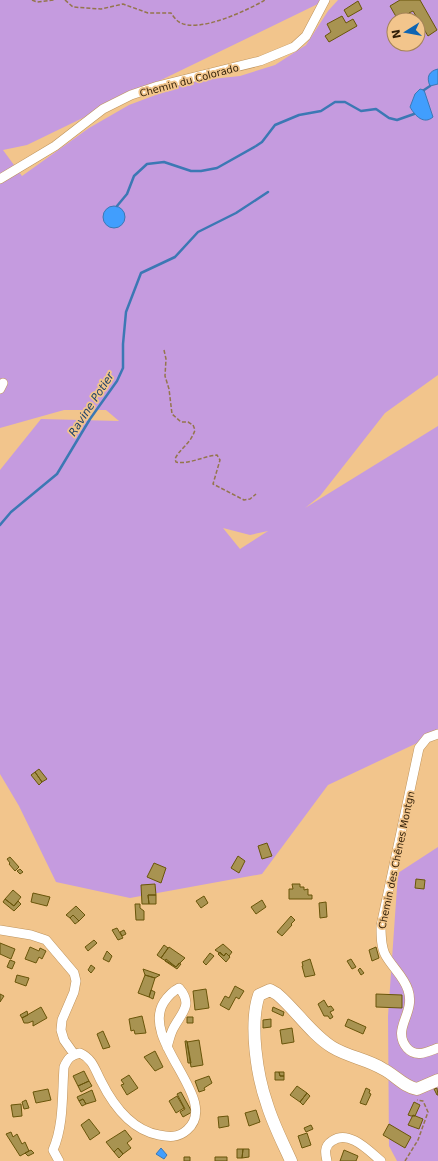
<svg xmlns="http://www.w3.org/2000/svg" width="438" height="1161" font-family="'DejaVu Sans',sans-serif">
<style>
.green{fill:#c59bdf;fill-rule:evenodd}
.water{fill:#419efd;stroke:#3c78b4}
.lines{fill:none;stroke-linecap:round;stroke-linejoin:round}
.stream{stroke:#3c78b4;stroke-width:2.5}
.building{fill:#a89351;stroke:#69550a}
.minor-casing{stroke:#be935c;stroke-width:10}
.major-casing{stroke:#be935c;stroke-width:13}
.path{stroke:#94754c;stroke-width:1.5;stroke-dasharray:4 2;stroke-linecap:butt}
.minor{stroke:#fff;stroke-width:9}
.major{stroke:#fff;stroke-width:12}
.labels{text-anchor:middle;stroke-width:3.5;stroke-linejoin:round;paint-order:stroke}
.street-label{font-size:10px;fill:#311f08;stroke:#f2c58c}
.water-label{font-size:11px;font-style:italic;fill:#1f4269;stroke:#f2c58c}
</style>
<rect width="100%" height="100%" fill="#f2c58c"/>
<path class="green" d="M 0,0 L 326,0 L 27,145 L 3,150 L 22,176 L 89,128 L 129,105 L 193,81 L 240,76 L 275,65 L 306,45 L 328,11 L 338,0 L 438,0 L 438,375 L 385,413 L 320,496 L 305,508 L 438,426 L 438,735 L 432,736 L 328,785 L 262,874 L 130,898 L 56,882 L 19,806 L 0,774 L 0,470 L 41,419 L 119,421 L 106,410 L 64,410 L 0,428 ZM 394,20 L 418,20 L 418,44 L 394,44 ZM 223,528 L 250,535 L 268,531 L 240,549 Z
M 438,847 L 438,1161 L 397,1161 L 389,1146 L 388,1016 L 398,873 Z"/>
<path class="water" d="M 438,69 L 438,84 L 430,86 C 426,77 429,71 438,69 Z
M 420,89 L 424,90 L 433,117 C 424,125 415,116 410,107 L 415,94 Z
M103 217a11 11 0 1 1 22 0a11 11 0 1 1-22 0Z
M 161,1148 L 167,1155 L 164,1159 L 156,1154 Z"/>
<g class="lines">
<path class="stream" d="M 424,90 L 430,86
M 117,206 L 127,194 L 134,176 L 147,164 L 164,162 L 191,171 L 201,171 L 217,168 L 256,146 L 262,142 L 275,125 L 299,115 L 321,111 L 335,102 L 345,102 L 361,111 L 376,109 L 389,118 L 397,120 L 414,114
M 0,525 L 11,512 L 57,474 L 90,419 L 117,381 L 123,368 L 123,344 L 126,312 L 141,273 L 175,257 L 198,232 L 236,213 L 268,192"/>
</g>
<path class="building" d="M 400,0 L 420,0 L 437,30 L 428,36 L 413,11 L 409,13 L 413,20 L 398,20 L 390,6 Z
M 358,1 L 362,9 L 348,17 L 344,10 Z
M 342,16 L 346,23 L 353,19 L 357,26 L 329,42 L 325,36 L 331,32 L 327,24 Z
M 39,769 L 47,779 L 42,782 L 35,772 Z
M 35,772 L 42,782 L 39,785 L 31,775 Z
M 267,843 L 272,856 L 262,859 L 258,846 Z
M 238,856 L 245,861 L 239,873 L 231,868 Z
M 10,857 L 19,867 L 15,871 L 9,864 L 10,863 L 7,859 Z
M 154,863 L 166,868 L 161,883 L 147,877 Z
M 20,869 L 23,872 L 20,874 L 17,871 Z
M 416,879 L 425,880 L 424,889 L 415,888 Z
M 155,884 L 156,895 L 148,895 L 149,904 L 142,904 L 141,885 Z
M 292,884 L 300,884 L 300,887 L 304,887 L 304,890 L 308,889 L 308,895 L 312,895 L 312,899 L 289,899 L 289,889 L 293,889 Z
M 13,890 L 21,897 L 14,906 L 5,899 Z
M 33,893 L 50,897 L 47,906 L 31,902 Z
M 148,895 L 156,895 L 156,904 L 149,904 Z
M 204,896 L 208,903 L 201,908 L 196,901 Z
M 5,899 L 14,906 L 18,901 L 21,904 L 14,911 L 3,902 Z
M 262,900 L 266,907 L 256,914 L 251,907 Z
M 326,902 L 327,917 L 320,918 L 319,903 Z
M 135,904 L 140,904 L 140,908 L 144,911 L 144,920 L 136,920 Z
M 76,906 L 85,915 L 79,921 L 73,915 L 70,918 L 66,915 Z
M 73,915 L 79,921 L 75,924 L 70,918 Z
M 291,916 L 295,920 L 291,924 L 292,925 L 282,936 L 277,932 Z
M 117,928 L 123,938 L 118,940 L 112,930 Z
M 124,930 L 126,934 L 122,936 L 120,932 Z
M 94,940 L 97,943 L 88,951 L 85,947 Z
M 0,943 L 15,949 L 11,959 L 0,954 Z
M 223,944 L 232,952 L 229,956 L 226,953 L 224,956 L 215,950 Z
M 164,945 L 168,948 L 161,958 L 157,955 Z
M 30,947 L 39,951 L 40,948 L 46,951 L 42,959 L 39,957 L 36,963 L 25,959 Z
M 169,947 L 185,958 L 176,967 L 161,958 Z
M 376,947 L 379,958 L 372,961 L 369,950 Z
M 107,951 L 112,956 L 109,962 L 103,959 Z
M 220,952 L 224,956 L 226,953 L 230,957 L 226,962 L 218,954 Z
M 210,953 L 214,956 L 206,965 L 203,962 Z
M 166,959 L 176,967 L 179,963 L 181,964 L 177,969 L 165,961 Z
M 310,959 L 315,975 L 305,977 L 302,966 L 303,966 L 302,962 Z
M 351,959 L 356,967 L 352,969 L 347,961 Z
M 10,960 L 15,962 L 12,969 L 7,967 Z
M 91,965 L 95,968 L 91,973 L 88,970 Z
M 360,968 L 364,973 L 361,975 L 358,970 Z
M 143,969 L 160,975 L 155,978 L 145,975 Z
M 17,975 L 29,978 L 26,986 L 15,982 Z
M 145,975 L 155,978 L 149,997 L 138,993 Z
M 235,986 L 244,991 L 239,999 L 236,997 L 229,1010 L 220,1005 L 225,996 L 229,998 Z
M 206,989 L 209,1008 L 195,1010 L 193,991 Z
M 151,990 L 155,992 L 153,999 L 149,997 Z
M 0,994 L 4,996 L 0,1002 Z
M 376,994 L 402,995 L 402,1008 L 376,1007 Z
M 324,1000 L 328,1007 L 331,1006 L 334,1010 L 330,1012 L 333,1017 L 330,1019 L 328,1016 L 324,1016 L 318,1004 Z
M 41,1007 L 47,1018 L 33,1026 L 33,1021 L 28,1023 L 24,1023 L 22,1018 Z
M 273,1007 L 284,1012 L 283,1016 L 272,1011 Z
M 27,1011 L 28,1015 L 22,1018 L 20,1015 Z
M 142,1016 L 146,1033 L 135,1034 L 134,1030 L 131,1031 L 129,1019 Z
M 187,1017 L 193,1017 L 193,1023 L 187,1023 Z
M 271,1019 L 271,1027 L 263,1028 L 263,1020 Z
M 348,1019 L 366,1027 L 363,1034 L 345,1026 Z
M 292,1028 L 294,1042 L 282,1044 L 280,1030 Z
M 103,1031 L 110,1047 L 103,1049 L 97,1034 Z
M 199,1040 L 203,1065 L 191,1067 L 187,1042 Z
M 185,1041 L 187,1041 L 191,1063 L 188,1063 Z
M 155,1051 L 163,1067 L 155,1071 L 144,1057 Z
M 84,1071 L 89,1081 L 78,1086 L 73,1076 Z
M 275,1072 L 279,1072 L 280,1076 L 284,1076 L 284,1080 L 275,1080 Z
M 279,1072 L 284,1072 L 284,1076 L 280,1076 Z
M 129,1075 L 138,1088 L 127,1095 L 121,1085 L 124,1084 L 121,1080 Z
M 209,1076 L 212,1083 L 204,1088 L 205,1090 L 199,1092 L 195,1081 Z
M 89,1081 L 92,1086 L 81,1092 L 78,1086 Z
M 297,1086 L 307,1093 L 300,1102 L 290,1095 Z
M 366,1088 L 370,1090 L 369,1093 L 371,1094 L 366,1105 L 360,1103 Z
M 437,1088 L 438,1095 L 437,1095 L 434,1089 Z
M 48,1089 L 51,1100 L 36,1103 L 33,1092 Z
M 92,1090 L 96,1101 L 86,1104 L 83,1099 L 79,1101 L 77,1097 Z
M 181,1092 L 192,1112 L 183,1117 L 180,1112 L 185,1109 L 177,1094 Z
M 307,1093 L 310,1096 L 303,1105 L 300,1102 Z
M 177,1096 L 184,1108 L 176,1113 L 169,1101 Z
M 83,1099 L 86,1104 L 82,1106 L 79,1101 Z
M 26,1100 L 29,1108 L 24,1109 L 22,1102 Z
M 414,1102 L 420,1105 L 415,1116 L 411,1116 L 408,1115 Z
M 21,1104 L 22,1116 L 13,1117 L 11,1105 Z
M 256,1110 L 260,1122 L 249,1126 L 245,1113 Z
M 413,1115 L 423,1119 L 419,1129 L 408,1125 Z
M 228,1116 L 229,1126 L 219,1128 L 218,1117 Z
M 89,1119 L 100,1133 L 90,1140 L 81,1125 Z
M 389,1124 L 411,1137 L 405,1148 L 383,1135 Z
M 311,1125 L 313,1129 L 306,1132 L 304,1128 Z
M 125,1130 L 132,1139 L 127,1143 L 131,1148 L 123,1154 L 118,1148 L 114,1152 L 106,1142 Z
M 11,1132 L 13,1137 L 17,1134 L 22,1144 L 25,1142 L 29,1151 L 20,1156 L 6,1134 Z
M 307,1133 L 311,1145 L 302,1148 L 298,1136 Z
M 118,1148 L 123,1154 L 119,1158 L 114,1152 Z
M 237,1149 L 243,1149 L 242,1158 L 237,1158 Z
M 243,1149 L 249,1149 L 249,1157 L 242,1158 Z
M 31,1150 L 34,1153 L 28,1156 L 25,1153 Z
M 344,1150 L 358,1156 L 356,1161 L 340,1161 Z
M 184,1157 L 190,1157 L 190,1161 L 184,1161 Z
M 215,1157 L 227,1157 L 227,1161 L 215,1161 Z"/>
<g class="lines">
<g class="minor-casing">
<path id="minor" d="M 0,179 L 55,146 L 103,109 L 131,95 L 158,86 L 260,61 L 294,47 L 306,36 L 325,0
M 0,389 L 3,383
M 438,734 L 427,738 L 419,748 L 381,926 C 381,936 381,948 386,956 C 393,968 404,977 408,990 C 416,1014 391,1028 407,1048 C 416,1058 427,1052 438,1048
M 0,930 L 31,935 L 46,940 L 74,973 L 76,981 L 74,992 L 62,1020 L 61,1030 L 64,1040 L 74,1054
M 59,1161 L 53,1150 C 64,1125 62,1094 64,1067 C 68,1058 71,1055 80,1053 C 93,1059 95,1070 101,1081 C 113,1105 131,1130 159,1135 C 169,1137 178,1138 187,1130 C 222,1100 139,1041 164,1002 C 168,996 173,991 179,988 C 194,1005 181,1013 173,1029 C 170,1035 169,1041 167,1047
M 327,1161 C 325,1153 324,1146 332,1141 C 349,1129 369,1151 381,1161"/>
</g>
<g class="major-casing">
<path id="major" d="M 291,1161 C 283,1143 273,1124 267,1104 C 257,1076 249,1024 259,995 L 270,990 L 277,994 C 296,1010 311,1034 332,1047 C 348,1057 367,1059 383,1069 C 395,1075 404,1087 417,1089 L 438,1080"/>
</g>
<path class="path" d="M 32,0 L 37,2 L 54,0
M 65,0 L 73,7 L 101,9 L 123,4 L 148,13 L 171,13 C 173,16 176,20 179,22 C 198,34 248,10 265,0
M 164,350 L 166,359 L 165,376 L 169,389 L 172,414 L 181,422 L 188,422 L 193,425 L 195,430 C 190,445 180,448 175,459 L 176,462 C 188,465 204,456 217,455 L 220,460 L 213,484 L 244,500 L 250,499 L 256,494
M 405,1161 L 418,1140 L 428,1112 L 423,1101 L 417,1100"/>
<use href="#minor" class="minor"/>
<use href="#major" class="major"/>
</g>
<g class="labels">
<g class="street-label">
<text transform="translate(189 80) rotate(-15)" y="4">Chemin du Colorado</text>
<text transform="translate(396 860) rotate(-78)" y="4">Chemin des Chênes Montgn</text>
</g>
<g class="water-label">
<text transform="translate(91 404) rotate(-57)" y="4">Ravine Potier</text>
</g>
</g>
<g transform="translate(406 32) rotate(259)"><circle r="19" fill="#f2c58c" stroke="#a58357"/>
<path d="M0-3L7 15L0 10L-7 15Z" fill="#0d64b2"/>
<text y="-6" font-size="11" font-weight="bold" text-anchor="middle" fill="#311f08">N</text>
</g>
</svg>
